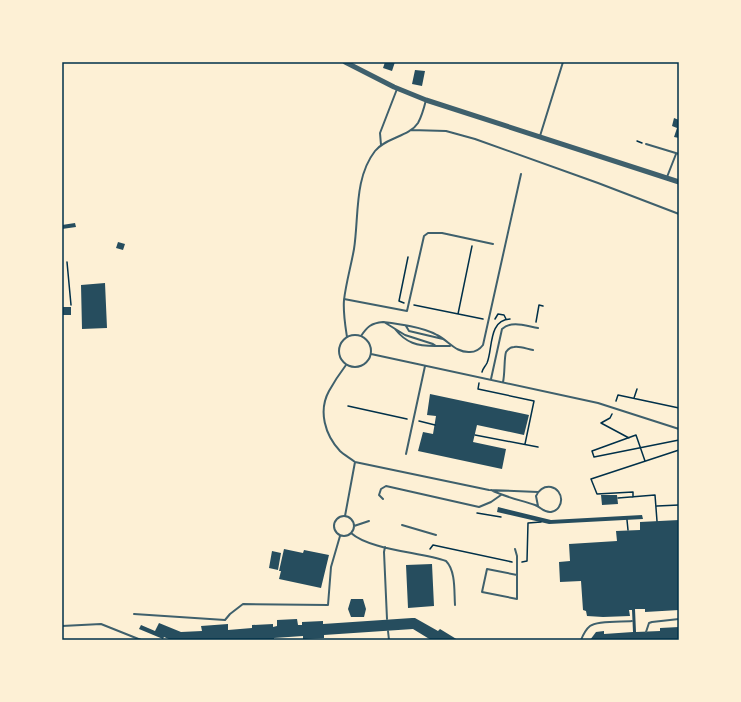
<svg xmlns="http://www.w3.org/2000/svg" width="741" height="702" font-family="Helvetica,sans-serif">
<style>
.building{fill:#264d5e}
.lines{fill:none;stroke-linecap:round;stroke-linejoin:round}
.path{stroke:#003049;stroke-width:1.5}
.service{stroke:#3f606c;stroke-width:2}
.tertiary{stroke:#3f606c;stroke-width:5}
.neatline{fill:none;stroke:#003049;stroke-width:1.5}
</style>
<rect width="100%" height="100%" fill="#fdf0d5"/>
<path class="building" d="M 385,62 L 395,62 L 392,71 L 383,68 Z
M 415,70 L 425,71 L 422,86 L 412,84 Z
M 674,118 L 679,120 L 679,138 L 674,137 L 677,128 L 672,126 Z
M 75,223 L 76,227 L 62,229 L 62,225 Z
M 118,242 L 125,244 L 123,250 L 116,248 Z
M 105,283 L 107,328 L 82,329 L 81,285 Z
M 62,307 L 71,307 L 71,315 L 62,315 Z
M 430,394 L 529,415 L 524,435 L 477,425 L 473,442 L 506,449 L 502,469 L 418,451 L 423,432 L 433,434 L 436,416 L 427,415 Z
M 601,495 L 617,495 L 618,504 L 602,505 Z
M 498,507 L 551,520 L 642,515 L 643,519 L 549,524 L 497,512 Z
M 679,520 L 679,610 L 645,612 L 645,609 L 635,609 L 636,632 L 660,631 L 660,628 L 679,627 L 679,640 L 590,640 L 596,632 L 604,631 L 604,634 L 633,632 L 632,610 L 629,610 L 630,616 L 603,617 L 587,616 L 586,611 L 583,610 L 581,581 L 560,582 L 559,562 L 570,561 L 569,544 L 617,541 L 616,531 L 640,530 L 640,522 Z
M 284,549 L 303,553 L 304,550 L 329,555 L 321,588 L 279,579 L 281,571 L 279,571 Z
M 272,551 L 281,553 L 278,570 L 269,568 Z
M 432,564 L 434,606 L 408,608 L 406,565 Z
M 351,599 L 363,599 L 366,609 L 364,617 L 351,617 L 348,609 Z
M 412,618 L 415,618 L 438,631 L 440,629 L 458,640 L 431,640 L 413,629 L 324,635 L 324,638 L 303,639 L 303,636 L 274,638 L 274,640 L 171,640 L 164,637 L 163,639 L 139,629 L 141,625 L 155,631 L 159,623 L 181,632 L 202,631 L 201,626 L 228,624 L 228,630 L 252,628 L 252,625 L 273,624 L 273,627 L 277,626 L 277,620 L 297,619 L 298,625 L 302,625 L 302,622 L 323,621 L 323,624 Z"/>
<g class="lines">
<path class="path" d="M 637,141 L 642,143
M 67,262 L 71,305
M 404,303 L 399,301 L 408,257
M 414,305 L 483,319
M 458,314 L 472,246
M 495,319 L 498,314 L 504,315 L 506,319
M 536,322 L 539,305 L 543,306
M 482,372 C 483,368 485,367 487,363 C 493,349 488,320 510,319
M 479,383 L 478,389 L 534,401 L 525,444
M 634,398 L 637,389
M 616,401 L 618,395 L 679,408
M 348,406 L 407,419
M 612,414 L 610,418 L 601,423 L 629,438
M 419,421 L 435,425
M 475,435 L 538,447
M 645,461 L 636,435 L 592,451 L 594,457 L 679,440 L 679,441
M 633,497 L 633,492 L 597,494 L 591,479 L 679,450
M 618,498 L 655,495 L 657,521
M 657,506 L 679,505
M 477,513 L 501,517
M 627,520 L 628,530
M 430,549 L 433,545 L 512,562
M 522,562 L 527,561 L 528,523 L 541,522"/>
<path class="service" d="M 411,130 L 446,131 L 475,139 L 598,183 L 679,214
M 540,136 L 563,62
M 646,144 L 679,154
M 381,145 L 380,133 L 397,89
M 667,177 L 676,154
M 344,299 L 407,311 L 424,236 L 428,233 L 442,233 L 493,244
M 384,322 L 405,335 L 433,344 L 436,346 L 450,346
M 406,326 L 409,331 L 443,339
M 395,329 C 406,343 417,346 435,346
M339 351a16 16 0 1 1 32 0a16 16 0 1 1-32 0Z
M 361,336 C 367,327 371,323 383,322 C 399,324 423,327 437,335 C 449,341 456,353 470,352 C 476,352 480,349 483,345 L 521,174
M 347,337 C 345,324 343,313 344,300 C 346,283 351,266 354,249 C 359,217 354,178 375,151 C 386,137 409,137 418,123 C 422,116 424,108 426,100
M 371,354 L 598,403 L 679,429
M 346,365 C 340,373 334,382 329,391 C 318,411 325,435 340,451 C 344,455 350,458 355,462 L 489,490 L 538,492
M 491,379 L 502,329 C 512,320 526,326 538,328
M 503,382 C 505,374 504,358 506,352 C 508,349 511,347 514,347 C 520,346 527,349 533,350
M 406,454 L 425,366
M 491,490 C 505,497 520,500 535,505 C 541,507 544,513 551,512 C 565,509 564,490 551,487 C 544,486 539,490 536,496 L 538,506
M 383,499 L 379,495 L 381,489 L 386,486 L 479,507 L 491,502 L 501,495
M334 526a10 10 0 1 1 20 0a10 10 0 1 1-20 0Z
M 345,516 L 355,462
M 402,525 L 436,535
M 354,526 L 369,521
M 351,533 C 370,550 420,552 446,561 C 456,571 454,592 455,605
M 385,547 L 384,552 L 387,619
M 515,549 L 517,556 L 517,599 L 482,592 L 487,569 L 517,575
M 134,614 L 225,620 L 230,614 L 243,604 L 328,605 L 331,567 L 340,536
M 62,626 L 101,624 L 141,640
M 388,631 L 389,640
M 646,632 L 649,623 L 652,622 L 679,619
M 581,640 C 583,635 585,630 590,626 C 598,620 622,622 632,621"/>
<path class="tertiary" d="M 345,62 L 394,87 L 426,100 L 679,182"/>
</g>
<rect width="741" height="702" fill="none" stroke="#fdf0d5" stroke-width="126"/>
<rect x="63" y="63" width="615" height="576" class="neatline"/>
</svg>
